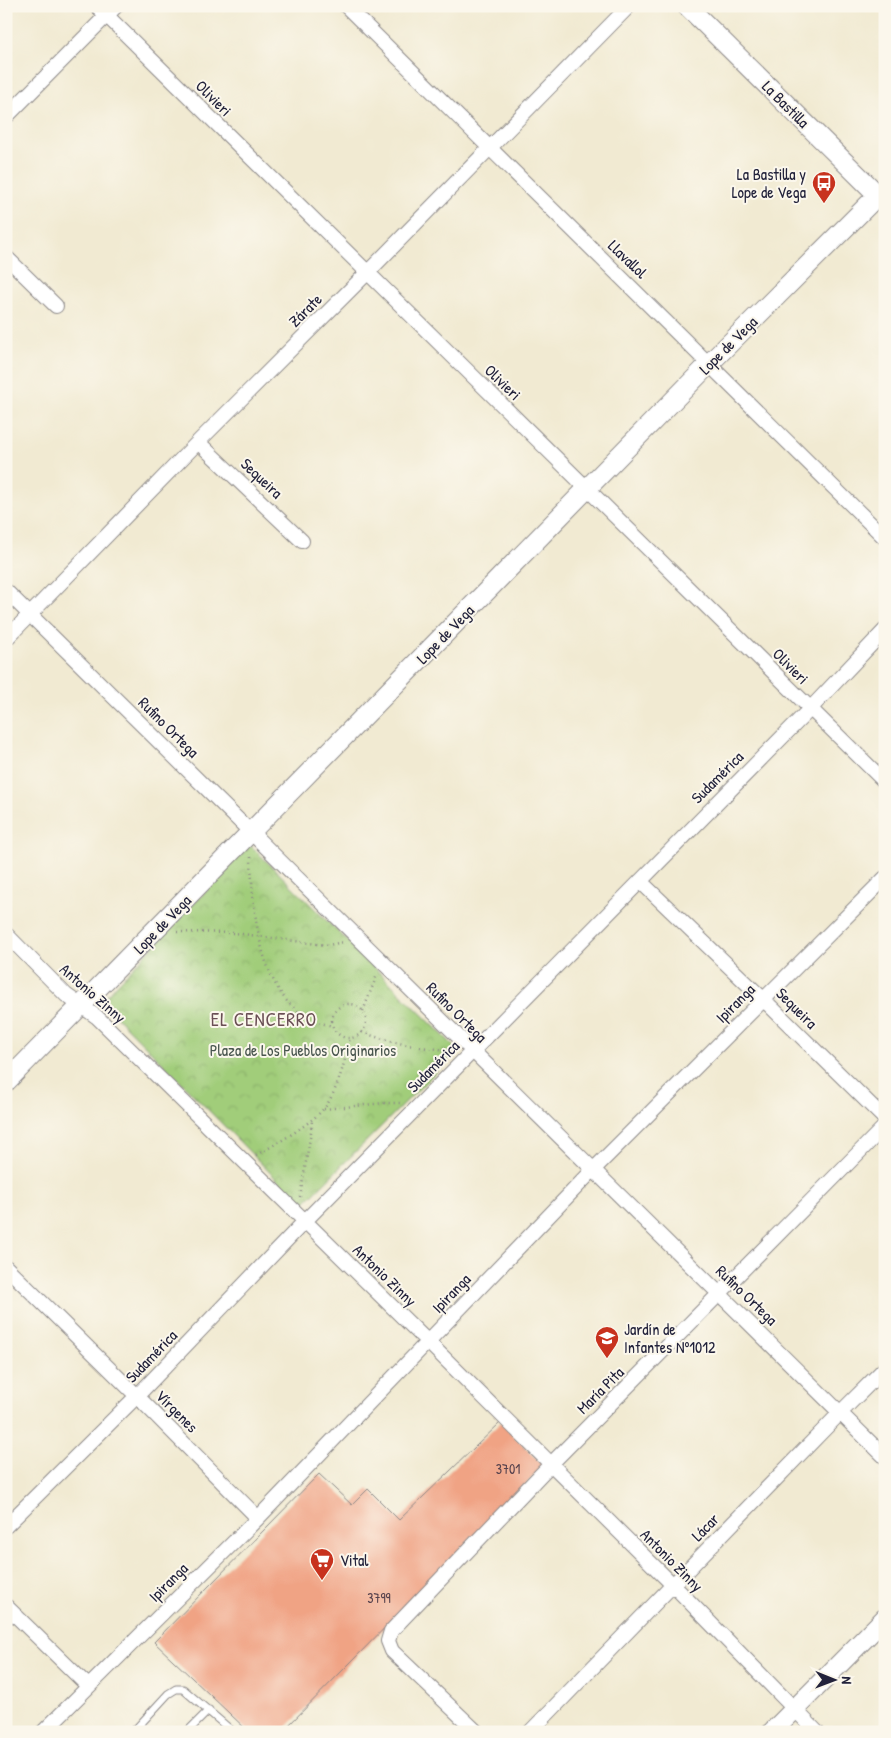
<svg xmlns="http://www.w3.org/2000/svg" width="891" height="1738" font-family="'Patrick Hand',sans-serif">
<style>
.park{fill:url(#park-crowns);stroke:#62785a}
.building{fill:#f0a384}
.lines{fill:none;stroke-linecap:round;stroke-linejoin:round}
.lane-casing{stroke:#8a8686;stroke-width:9}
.street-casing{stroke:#8a8686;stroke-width:16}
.secondary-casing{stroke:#8a8686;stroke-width:21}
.path{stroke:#8a8686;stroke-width:2.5;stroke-dasharray:1 4;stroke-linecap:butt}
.lane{stroke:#fff;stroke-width:7}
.street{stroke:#fff;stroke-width:14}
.secondary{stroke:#fff;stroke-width:19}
.labels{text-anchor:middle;stroke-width:4;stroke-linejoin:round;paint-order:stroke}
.number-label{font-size:14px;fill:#56424d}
.street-label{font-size:16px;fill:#22223b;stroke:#fbf7ec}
.poi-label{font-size:16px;fill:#22223b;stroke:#fbf7ec;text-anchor:start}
.park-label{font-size:16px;fill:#48554e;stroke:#fbf7ec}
.quarter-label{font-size:19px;letter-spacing:1px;fill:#6a4f55;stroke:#fbf7ec}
</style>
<defs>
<pattern id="park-crowns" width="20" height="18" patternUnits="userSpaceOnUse" patternTransform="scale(1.25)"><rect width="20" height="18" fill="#a1cd7a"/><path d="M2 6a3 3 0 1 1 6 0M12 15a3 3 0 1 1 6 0" fill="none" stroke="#8ab06a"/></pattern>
</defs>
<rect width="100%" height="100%" fill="#fbf7ec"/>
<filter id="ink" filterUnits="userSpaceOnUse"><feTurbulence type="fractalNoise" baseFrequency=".02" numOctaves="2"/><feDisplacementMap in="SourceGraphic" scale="10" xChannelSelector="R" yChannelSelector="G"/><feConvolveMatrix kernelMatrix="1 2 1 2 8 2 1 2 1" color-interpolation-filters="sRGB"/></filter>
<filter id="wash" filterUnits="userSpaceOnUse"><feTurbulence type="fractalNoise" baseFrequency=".0096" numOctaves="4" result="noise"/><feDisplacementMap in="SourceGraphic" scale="20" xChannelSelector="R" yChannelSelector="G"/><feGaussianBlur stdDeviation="1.12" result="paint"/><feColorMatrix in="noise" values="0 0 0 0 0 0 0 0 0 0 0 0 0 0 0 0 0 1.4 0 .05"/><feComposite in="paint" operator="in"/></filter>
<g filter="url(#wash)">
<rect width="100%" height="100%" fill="#f1ead2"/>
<path class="park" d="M 250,845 L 458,1050 L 302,1205 L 101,1001 Z"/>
<g id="blocks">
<path class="building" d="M 501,1422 L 544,1466 L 282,1732 L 249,1732 L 154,1642 L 319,1474 L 352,1505 L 368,1489 L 399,1520 Z"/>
</g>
</g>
<g filter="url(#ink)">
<use href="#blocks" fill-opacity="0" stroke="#8a8686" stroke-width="1"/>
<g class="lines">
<g class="lane-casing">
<path id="lane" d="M 133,1732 L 168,1694 L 176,1689 L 183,1689 L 233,1732
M 187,1732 L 209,1710"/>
</g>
<g class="street-casing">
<path id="street" d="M 97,6 L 885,782
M 346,6 L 885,538
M 6,117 L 116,6
M 6,257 L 56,306
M 198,442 L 302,541
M 6,591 L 885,1457
M 6,639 L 198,442 L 367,273 L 629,6
M 640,881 L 763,999 L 885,1119
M 6,934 L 66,995 L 97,1017 L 428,1342 L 673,1585 L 817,1732
M 6,1267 L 137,1396 L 258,1518
M 6,1526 L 137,1396 L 305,1221 L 810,709 L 885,630
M 6,1606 L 88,1686
M 43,1732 L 258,1518 L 593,1170 L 885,878
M 477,1732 L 392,1651 L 388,1641 L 391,1631 L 551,1464 L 885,1126
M 530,1732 L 841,1412 L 885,1368"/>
</g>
<g class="secondary-casing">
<path id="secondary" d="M 687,6 L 885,202
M 6,1082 L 709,364 L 878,195
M 772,1732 L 885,1618"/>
</g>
<path class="path" d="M 251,857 C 252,902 258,978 295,1009 C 306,1019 319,1023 333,1026
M 177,932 L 235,933 L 317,944 L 329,945 L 343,942
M332 1021a17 17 0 1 1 34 0a17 17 0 1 1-34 0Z
M 363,1011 L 377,975
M 362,1032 C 391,1043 419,1048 450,1050
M 324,1109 L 385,1103 L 401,1103
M 256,1155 C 275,1145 317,1121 328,1103 C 340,1083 345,1060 350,1038
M 300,1197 L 311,1132 L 312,1120"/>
<use href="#lane" class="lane"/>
<use href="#street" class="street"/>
<use href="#secondary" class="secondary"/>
</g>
</g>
<defs>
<g id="bus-pin" transform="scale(1.25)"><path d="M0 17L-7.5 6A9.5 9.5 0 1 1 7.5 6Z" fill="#c8321e" stroke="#fbf7ec"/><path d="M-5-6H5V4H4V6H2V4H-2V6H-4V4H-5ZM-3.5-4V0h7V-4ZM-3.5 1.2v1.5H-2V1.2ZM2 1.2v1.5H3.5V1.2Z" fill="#fff"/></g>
<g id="school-pin" transform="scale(1.25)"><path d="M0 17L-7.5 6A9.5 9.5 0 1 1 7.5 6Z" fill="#c8321e" stroke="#fbf7ec"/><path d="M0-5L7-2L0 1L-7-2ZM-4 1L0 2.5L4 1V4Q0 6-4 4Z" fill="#fff"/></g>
<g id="supermarket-pin" transform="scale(1.25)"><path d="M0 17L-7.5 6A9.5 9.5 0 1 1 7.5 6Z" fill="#c8321e" stroke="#fbf7ec"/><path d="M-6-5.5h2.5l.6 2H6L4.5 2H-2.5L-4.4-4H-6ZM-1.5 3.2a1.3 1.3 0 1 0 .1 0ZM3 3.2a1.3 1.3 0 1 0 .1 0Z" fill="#fff"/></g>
</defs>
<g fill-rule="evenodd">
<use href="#bus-pin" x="824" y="183"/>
<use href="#school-pin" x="607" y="1338"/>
<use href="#supermarket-pin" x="322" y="1560"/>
</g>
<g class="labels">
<g class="number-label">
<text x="508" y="1474">3701</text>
<text x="379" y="1603">3799</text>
</g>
<g class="street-label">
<text transform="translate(214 98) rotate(45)" y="6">Olivieri</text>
<text transform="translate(786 104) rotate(45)" y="6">La Bastilla</text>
<text transform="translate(628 259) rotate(44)" y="6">Llavallol</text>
<text transform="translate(305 310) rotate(-45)" y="6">Zárate</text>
<text transform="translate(728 345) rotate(-45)" y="6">Lope de Vega</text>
<text transform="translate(503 382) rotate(44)" y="6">Olivieri</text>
<text transform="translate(262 478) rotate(43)" y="6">Sequeira</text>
<text transform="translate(445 634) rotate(-46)" y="6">Lope de Vega</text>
<text transform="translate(791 666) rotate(45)" y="6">Olivieri</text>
<text transform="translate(169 727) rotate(45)" y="6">Rufino Ortega</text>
<text transform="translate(717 777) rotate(-45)" y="6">Sudamérica</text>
<text transform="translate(162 924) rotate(-46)" y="6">Lope de Vega</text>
<text transform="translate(93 993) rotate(41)" y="6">Antonio Zinny</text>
<text transform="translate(735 1003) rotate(-45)" y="6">Ipiranga</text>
<text transform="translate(797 1008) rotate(45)" y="6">Sequeira</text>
<text transform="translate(457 1012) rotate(45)" y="6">Rufino Ortega</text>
<text transform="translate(433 1066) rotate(-45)" y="6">Sudamérica</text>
<text transform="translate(385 1275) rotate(44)" y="6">Antonio Zinny</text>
<text transform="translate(451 1293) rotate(-46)" y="6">Ipiranga</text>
<text transform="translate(747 1295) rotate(44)" y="6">Rufino Ortega</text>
<text transform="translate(151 1356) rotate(-46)" y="6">Sudamérica</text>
<text transform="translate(600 1390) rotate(-45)" y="6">María Pita</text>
<text transform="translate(177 1411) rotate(45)" y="6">Vírgenes</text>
<text transform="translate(705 1527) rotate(-46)" y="6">Lácar</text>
<text transform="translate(672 1560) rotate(45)" y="6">Antonio Zinny</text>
<text transform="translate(168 1582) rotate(-45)" y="6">Ipiranga</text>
</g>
<g class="poi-label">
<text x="806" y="180" text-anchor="end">La Bastilla y<tspan x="806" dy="18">Lope de Vega</tspan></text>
<text x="624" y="1335">Jardín de<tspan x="624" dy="18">Infantes Nº1012</tspan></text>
<text x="340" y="1566">Vital</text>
</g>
<g class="park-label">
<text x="303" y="1056">Plaza de Los Pueblos Originarios</text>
</g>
<g class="quarter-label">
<text x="264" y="1026">EL CENCERRO</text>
</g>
</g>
<rect width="891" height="1738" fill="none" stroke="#fbf7ec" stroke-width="25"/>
<g transform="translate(834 1680) rotate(91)" stroke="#fbf7ec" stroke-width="4" paint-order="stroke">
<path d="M0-4L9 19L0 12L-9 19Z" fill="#22223b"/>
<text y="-8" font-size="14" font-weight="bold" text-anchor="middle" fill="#22223b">N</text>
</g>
</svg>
